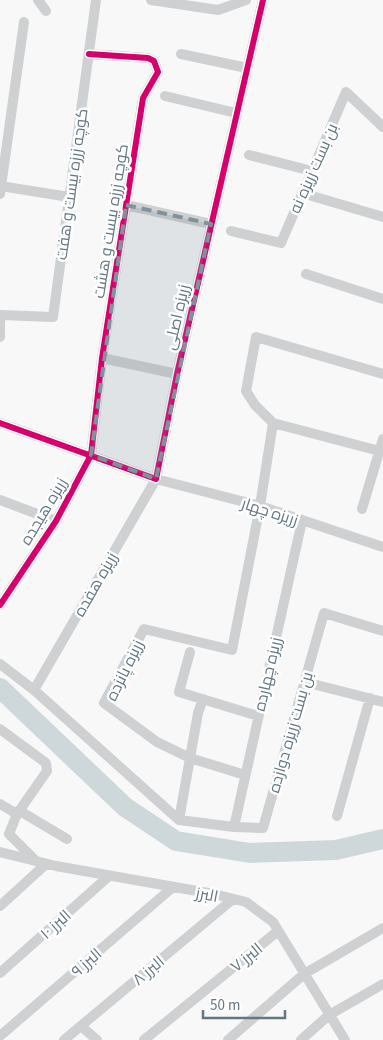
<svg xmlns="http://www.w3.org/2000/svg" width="383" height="1040" font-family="'Source Sans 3',Cairo,sans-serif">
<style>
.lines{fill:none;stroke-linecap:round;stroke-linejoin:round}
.river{stroke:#ced8da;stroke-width:20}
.street{stroke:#ced0d1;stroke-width:10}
.cycleway-casing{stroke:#fff;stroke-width:9}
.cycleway{stroke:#d6006c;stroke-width:6}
.marked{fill:#82929c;fill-opacity:0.2;stroke:#82929c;stroke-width:4;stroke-dasharray:10 6;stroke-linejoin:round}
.labels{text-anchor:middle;stroke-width:5;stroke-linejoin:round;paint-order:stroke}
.street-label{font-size:16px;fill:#637783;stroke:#fff}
</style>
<rect width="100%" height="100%" fill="#f8f8f8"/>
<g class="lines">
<path class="river" d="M 0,688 L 125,807 L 176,841 L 250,853 L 336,850 L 383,839"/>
<path class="street" d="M 38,0 L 46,11
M 151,0 L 218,10 L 246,0
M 181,54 L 247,68
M 165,96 L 236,113
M 249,155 L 312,171
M 0,186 L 69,197
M 302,193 L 383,217
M 0,194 L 24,22
M 126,205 L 211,224
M 231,231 L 281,243 L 346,92 L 383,127
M 306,274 L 383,299
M 0,315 L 0,337
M 1,315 L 53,317 L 96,0
M 102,358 L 177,374
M 383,374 L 256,337 L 246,391 L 255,405 L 273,423 L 383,452
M 0,423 L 156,479 L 177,374 L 263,0
M 0,500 L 56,521
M 362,509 L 383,439
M 0,605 L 56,521 L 91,455 L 102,358 L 143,98 L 158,72 L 154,61 L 148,58 L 89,54
M 190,652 L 179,692 L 258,716
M 0,664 L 34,690 L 179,820 L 198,713 L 203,699
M 305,682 L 383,702
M 34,690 L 156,479 L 260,506 L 383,547
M 0,729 L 46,763 L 47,771 L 17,814 L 9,834 L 35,860
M 245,775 L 190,758 L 157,742 L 104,703 L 144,629 L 232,650 L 260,506 L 273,423
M 0,804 L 17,814
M 20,811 L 67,839
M 337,816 L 370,698
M 179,820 L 234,827 L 263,828 L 324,613 L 383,631
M 234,827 L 302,521
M 0,852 L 56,866 L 214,894 L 246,902 L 273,922 L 345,1040
M 0,906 L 46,864
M 0,973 L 109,876
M 81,1026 L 97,1040
M 0,1036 L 173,887
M 64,1040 L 233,899
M 144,1040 L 278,931
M 228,1040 L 304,974 L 383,928
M 301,1040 L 329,1015 L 383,984"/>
<g class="cycleway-casing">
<path id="cycleway" d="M 0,423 L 156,479 L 177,374 L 263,0
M 0,605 L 56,521 L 91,455 L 102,358 L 143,98 L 158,72 L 154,61 L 148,58 L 89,54"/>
</g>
<use href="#cycleway" class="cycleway"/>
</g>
<path class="marked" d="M 126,205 L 211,224 L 156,479 L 91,455 Z"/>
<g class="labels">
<g class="street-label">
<text transform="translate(313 168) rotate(-66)" y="6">بن بست زریزه نه</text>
<text transform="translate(71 184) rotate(-82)" y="6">کوچه زرزه بیست و هفت</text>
<text transform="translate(110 221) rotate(-81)" y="6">کوچه زرزه بیست و هشت</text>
<text transform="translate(176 317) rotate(-77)" y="6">زریزه اصلی</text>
<text transform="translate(43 511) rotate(-59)" y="6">زریزه هیجده</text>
<text transform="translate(270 511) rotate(18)" y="6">زریزه چهار</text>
<text transform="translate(95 584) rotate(-60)" y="6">زریزه هفده</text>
<text transform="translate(124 670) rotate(-64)" y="6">زریزه پانزده</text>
<text transform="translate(267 674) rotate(-77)" y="6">زریزه چهارده</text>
<text transform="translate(290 732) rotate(-74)" y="6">بن بست زریزه دوازده</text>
<text transform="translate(207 894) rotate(11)" y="6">البرز</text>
<text transform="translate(55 924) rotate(-42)" y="6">البرز ۱۰</text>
<text transform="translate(246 957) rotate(-39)" y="6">البرز ۷</text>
<text transform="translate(86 962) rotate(-41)" y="6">البرز ۹</text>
<text transform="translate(148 970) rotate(-40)" y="6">البرز ۸</text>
</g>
</g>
<path d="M203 1010v8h82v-8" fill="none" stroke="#637783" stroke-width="2.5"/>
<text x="210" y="1010" font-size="15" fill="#637783" stroke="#ffffff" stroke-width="4" paint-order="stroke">50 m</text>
</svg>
